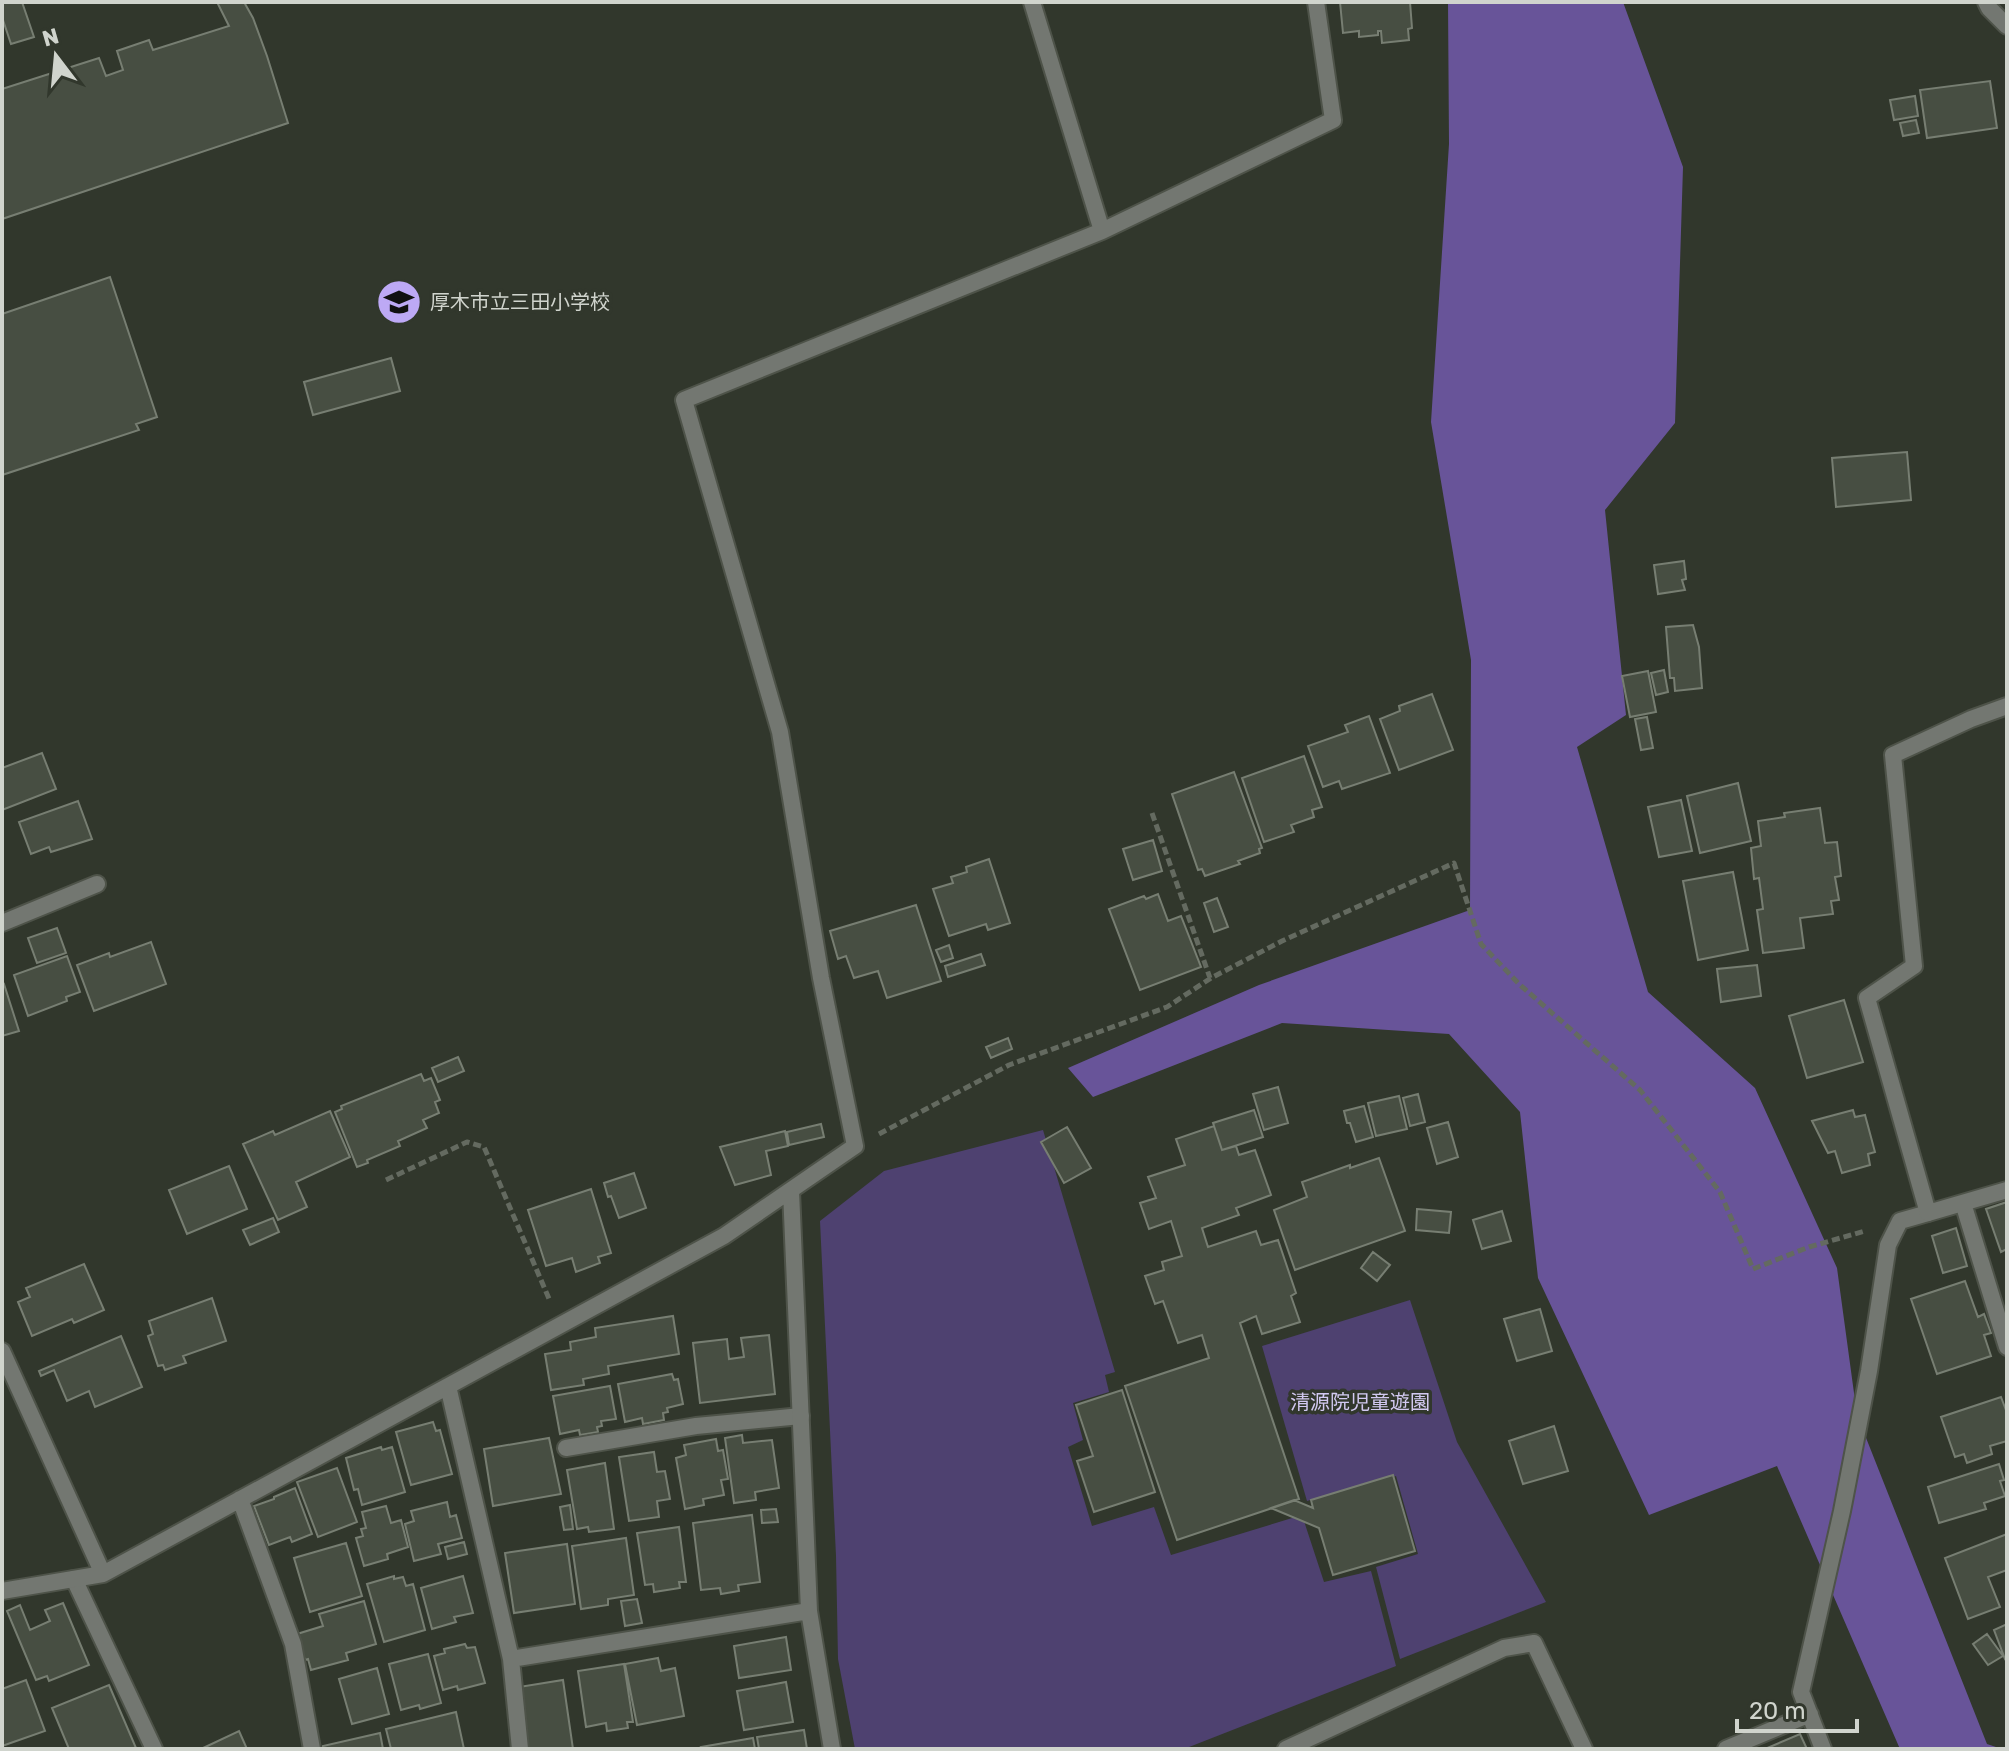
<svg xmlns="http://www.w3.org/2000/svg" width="2009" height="1751" font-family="Rubik,'Noto Sans JP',sans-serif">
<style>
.green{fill:#4e4170}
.forest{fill:#685499}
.building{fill:#474e42;stroke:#777e72;stroke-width:2}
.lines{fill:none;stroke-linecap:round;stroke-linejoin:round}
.service-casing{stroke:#4e5349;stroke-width:20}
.minor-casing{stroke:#4e5349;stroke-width:20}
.path{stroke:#646a60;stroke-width:5;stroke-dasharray:8 4;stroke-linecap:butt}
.service{stroke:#737771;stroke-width:16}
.minor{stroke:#737771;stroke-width:16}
.labels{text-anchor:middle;stroke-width:7;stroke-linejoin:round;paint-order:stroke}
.poi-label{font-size:20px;fill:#d0d4cd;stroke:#31372c;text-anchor:start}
.park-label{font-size:20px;fill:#d2c9f1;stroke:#31372c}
</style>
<rect width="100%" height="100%" fill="#31372c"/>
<path class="green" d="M 1043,1130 L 1115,1372 L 1105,1375 L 1109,1392 L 1073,1403 L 1083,1440 L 1068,1447 L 1092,1526 L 1154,1507 L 1171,1555 L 1302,1515 L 1324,1582 L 1371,1571 L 1396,1666 L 1184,1749 L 855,1749 L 838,1659 L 836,1556 L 820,1221 L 884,1171 Z
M 1410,1300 L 1457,1442 L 1546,1602 L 1400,1659 L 1376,1567 L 1418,1554 L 1396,1476 L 1307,1501 L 1262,1346 Z"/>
<path class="forest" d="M 1448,2 L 1623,2 L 1683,167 L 1675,423 L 1605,510 L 1626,715 L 1577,747 L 1648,992 L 1755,1088 L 1837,1268 L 1857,1415 L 1987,1744 L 2002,1749 L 1900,1749 L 1777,1466 L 1649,1515 L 1538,1278 L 1520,1112 L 1449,1034 L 1282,1023 L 1093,1097 L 1068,1068 L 1259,985 L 1470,910 L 1471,660 L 1431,422 L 1449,144 Z"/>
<path class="building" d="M 2,2 L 22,2 L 34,37 L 11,44 L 2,17 Z
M 217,2 L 244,2 L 253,18 L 267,56 L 288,123 L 2,219 L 2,89 L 99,58 L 106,76 L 123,70 L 117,51 L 149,40 L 153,50 L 229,26 Z
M 1340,2 L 1410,2 L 1412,28 L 1408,29 L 1409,40 L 1382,43 L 1381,31 L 1378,31 L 1378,35 L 1359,37 L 1359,31 L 1343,33 Z
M 1990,81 L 1997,128 L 1927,138 L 1920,90 Z
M 1915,96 L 1918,116 L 1894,120 L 1890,100 Z
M 1916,120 L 1919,133 L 1903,136 L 1900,123 Z
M 110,277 L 157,417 L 136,424 L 139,430 L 2,475 L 2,314 Z
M 391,358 L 400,391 L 313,415 L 304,382 Z
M 1907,452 L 1911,500 L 1836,507 L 1832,458 Z
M 1684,561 L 1686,579 L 1682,580 L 1685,590 L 1658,594 L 1654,565 Z
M 1693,625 L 1699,647 L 1702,688 L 1675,691 L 1674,678 L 1670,678 L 1666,627 Z
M 1664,670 L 1668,692 L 1656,695 L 1651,673 Z
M 1648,671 L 1656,712 L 1630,717 L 1622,676 Z
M 1432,694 L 1453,750 L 1399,770 L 1380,719 L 1400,711 L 1399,706 Z
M 1369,716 L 1390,773 L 1342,789 L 1339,781 L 1323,787 L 1308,746 L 1348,732 L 1345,725 Z
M 1647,717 L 1653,748 L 1641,750 L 1635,719 Z
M 42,753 L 56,789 L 2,810 L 2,768 Z
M 1304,756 L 1322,807 L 1312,810 L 1314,817 L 1291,825 L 1294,832 L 1264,842 L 1242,778 Z
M 1234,772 L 1262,848 L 1259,849 L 1260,853 L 1238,861 L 1240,864 L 1205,876 L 1202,869 L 1198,870 L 1172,794 Z
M 1738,783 L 1751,841 L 1700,853 L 1687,796 Z
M 1681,800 L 1692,851 L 1659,857 L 1648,807 Z
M 78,801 L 92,839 L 51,852 L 49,847 L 31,854 L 19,822 Z
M 1820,808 L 1825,843 L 1837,842 L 1841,876 L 1835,877 L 1839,900 L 1831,901 L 1833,914 L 1800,918 L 1804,948 L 1763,953 L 1757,910 L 1763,909 L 1759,878 L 1754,879 L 1751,848 L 1761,846 L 1758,821 L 1785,817 L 1784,813 Z
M 1153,840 L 1162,871 L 1133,880 L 1123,849 Z
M 989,859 L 1010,923 L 988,930 L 986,924 L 949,936 L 933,889 L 953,883 L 951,877 L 967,872 L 966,867 Z
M 1733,872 L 1748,950 L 1698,960 L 1683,881 Z
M 1158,894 L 1168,921 L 1181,916 L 1201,967 L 1140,990 L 1109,909 L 1144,896 L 1146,899 Z
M 1217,898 L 1228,927 L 1214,932 L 1204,903 Z
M 916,905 L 941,981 L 887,998 L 878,971 L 854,978 L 846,956 L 838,959 L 830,931 Z
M 57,928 L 66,953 L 37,963 L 28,938 Z
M 151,942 L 166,984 L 94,1011 L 77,965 L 109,953 L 110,957 Z
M 949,945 L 953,958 L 941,962 L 936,950 Z
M 981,954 L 985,965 L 948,977 L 945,966 Z
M 67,956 L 80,992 L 66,997 L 67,1001 L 28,1016 L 14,975 Z
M 1757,965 L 1761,996 L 1721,1002 L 1717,969 Z
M 4,984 L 19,1031 L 2,1036 L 2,985 Z
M 1844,1000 L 1863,1062 L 1807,1078 L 1789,1016 Z
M 1008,1038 L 1012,1049 L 991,1058 L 986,1047 Z
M 458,1057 L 464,1071 L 438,1082 L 432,1068 Z
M 421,1074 L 424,1081 L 431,1078 L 440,1100 L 435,1102 L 439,1113 L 423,1120 L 427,1128 L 398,1141 L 400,1146 L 367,1160 L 368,1163 L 357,1167 L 335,1112 L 342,1109 L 341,1106 Z
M 1278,1087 L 1288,1123 L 1264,1130 L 1253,1094 Z
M 1418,1094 L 1425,1122 L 1410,1126 L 1403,1098 Z
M 1399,1096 L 1407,1129 L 1376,1136 L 1368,1103 Z
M 1364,1106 L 1373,1137 L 1356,1142 L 1350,1123 L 1347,1123 L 1344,1111 Z
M 1254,1110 L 1263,1137 L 1222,1150 L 1213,1123 Z
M 1853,1110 L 1855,1117 L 1865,1115 L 1875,1152 L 1868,1154 L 1870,1165 L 1842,1173 L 1835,1151 L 1828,1153 L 1812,1121 Z
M 330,1111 L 350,1157 L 296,1182 L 307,1207 L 278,1220 L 243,1144 L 273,1131 L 275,1135 Z
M 1448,1122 L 1458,1157 L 1437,1164 L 1427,1128 Z
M 821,1124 L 824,1137 L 789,1145 L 787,1132 Z
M 1214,1126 L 1222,1150 L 1236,1146 L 1239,1155 L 1255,1150 L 1271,1195 L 1236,1208 L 1239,1215 L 1202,1228 L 1208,1247 L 1256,1231 L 1261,1245 L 1278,1240 L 1296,1293 L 1291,1296 L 1300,1322 L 1262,1334 L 1256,1316 L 1240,1323 L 1299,1499 L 1177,1540 L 1125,1386 L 1209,1358 L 1202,1335 L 1178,1343 L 1163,1301 L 1155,1304 L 1145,1276 L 1164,1270 L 1162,1262 L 1182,1256 L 1171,1221 L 1149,1229 L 1140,1203 L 1156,1198 L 1148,1177 L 1185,1165 L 1176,1139 Z
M 1067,1127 L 1091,1168 L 1064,1183 L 1041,1142 Z
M 785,1131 L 788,1146 L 766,1151 L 771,1175 L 735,1185 L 720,1147 Z
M 1379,1158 L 1405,1231 L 1295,1270 L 1274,1210 L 1307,1197 L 1302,1182 L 1350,1165 L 1350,1168 Z
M 229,1166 L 247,1209 L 187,1234 L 169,1190 Z
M 634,1173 L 646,1208 L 619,1218 L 611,1196 L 608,1197 L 604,1183 Z
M 591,1189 L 611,1253 L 598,1257 L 600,1263 L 576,1272 L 572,1258 L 546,1266 L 528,1210 Z
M 2007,1202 L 2007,1249 L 2001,1252 L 1986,1209 Z
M 1417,1209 L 1451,1212 L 1449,1233 L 1416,1230 Z
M 1502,1211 L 1511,1241 L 1482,1249 L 1473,1220 Z
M 273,1218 L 279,1232 L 250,1245 L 243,1230 Z
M 1956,1228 L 1967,1266 L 1943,1273 L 1932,1236 Z
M 1373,1252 L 1390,1265 L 1377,1281 L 1361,1268 Z
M 84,1264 L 104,1310 L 74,1323 L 72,1319 L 32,1336 L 18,1302 L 30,1297 L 26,1288 Z
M 1965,1281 L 1978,1317 L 1984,1314 L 1991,1333 L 1984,1335 L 1991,1356 L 1937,1374 L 1911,1299 Z
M 212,1298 L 226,1341 L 183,1356 L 186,1363 L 165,1370 L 163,1365 L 158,1366 L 148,1336 L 153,1334 L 149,1321 Z
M 1540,1309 L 1552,1351 L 1517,1361 L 1504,1319 Z
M 673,1316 L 679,1354 L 608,1366 L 609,1374 L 583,1379 L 584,1385 L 551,1390 L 545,1354 L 571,1350 L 570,1342 L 596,1337 L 595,1328 Z
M 769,1335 L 775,1394 L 700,1403 L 693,1343 L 727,1339 L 729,1359 L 744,1357 L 741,1338 Z
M 121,1336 L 142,1387 L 95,1407 L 89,1391 L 67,1401 L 54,1370 L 41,1376 L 39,1371 Z
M 672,1374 L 674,1380 L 678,1379 L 683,1404 L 667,1408 L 668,1412 L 663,1413 L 664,1420 L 643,1424 L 642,1418 L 625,1422 L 618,1384 Z
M 610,1386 L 616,1419 L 601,1421 L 602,1426 L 597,1427 L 598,1432 L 580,1435 L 579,1430 L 560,1434 L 553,1396 Z
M 1122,1390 L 1155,1492 L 1094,1512 L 1077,1461 L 1093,1456 L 1076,1405 Z
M 2001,1397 L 2007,1413 L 2007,1441 L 1990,1446 L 1992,1454 L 1967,1463 L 1964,1454 L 1955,1457 L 1941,1417 Z
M 433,1422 L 436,1431 L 440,1430 L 452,1474 L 411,1485 L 396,1432 Z
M 1554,1426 L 1568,1471 L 1523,1484 L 1509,1441 Z
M 742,1435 L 743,1443 L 772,1440 L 779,1488 L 755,1492 L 756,1500 L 734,1503 L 725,1438 Z
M 549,1438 L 561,1494 L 493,1506 L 484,1449 Z
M 716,1439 L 718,1451 L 723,1450 L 728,1479 L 721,1480 L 724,1495 L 703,1499 L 704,1505 L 685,1509 L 676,1458 L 686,1455 L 684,1445 Z
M 381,1447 L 382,1450 L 392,1447 L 405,1492 L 362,1505 L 358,1489 L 354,1490 L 346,1458 Z
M 654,1452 L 657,1472 L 665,1471 L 670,1499 L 657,1501 L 659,1517 L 629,1521 L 619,1457 Z
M 605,1463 L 614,1529 L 589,1532 L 588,1527 L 577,1529 L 567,1470 Z
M 1999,1464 L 2004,1480 L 2000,1481 L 2005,1496 L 1984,1503 L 1986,1509 L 1939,1523 L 1928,1487 Z
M 337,1468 L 357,1522 L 318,1537 L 297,1482 Z
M 1393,1475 L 1415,1551 L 1333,1575 L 1319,1528 L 1271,1508 L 1294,1500 L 1313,1508 L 1311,1500 Z
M 295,1488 L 312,1534 L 292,1542 L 290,1537 L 269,1545 L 254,1506 L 274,1499 L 274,1497 Z
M 447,1502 L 450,1517 L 456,1515 L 462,1538 L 438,1544 L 441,1554 L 414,1561 L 405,1524 L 414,1521 L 411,1511 Z
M 570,1505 L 573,1529 L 564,1530 L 560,1507 Z
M 386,1506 L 391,1523 L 401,1520 L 408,1547 L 387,1554 L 388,1559 L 364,1566 L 356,1538 L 363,1536 L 361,1529 L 366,1528 L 362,1512 Z
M 776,1509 L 778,1522 L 762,1523 L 761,1510 Z
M 752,1515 L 760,1582 L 738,1585 L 739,1591 L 721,1594 L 720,1588 L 701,1590 L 693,1523 Z
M 679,1527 L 686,1582 L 679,1582 L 680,1588 L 654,1592 L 653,1584 L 645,1585 L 637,1533 Z
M 2007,1534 L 2007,1570 L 1988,1577 L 2000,1607 L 1968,1619 L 1945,1558 Z
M 626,1538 L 634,1595 L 608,1599 L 608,1605 L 581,1609 L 572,1546 Z
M 464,1542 L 467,1554 L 448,1559 L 445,1547 Z
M 346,1543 L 362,1596 L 310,1612 L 294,1558 Z
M 567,1544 L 575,1604 L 514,1613 L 505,1553 Z
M 394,1576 L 394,1579 L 403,1577 L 406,1586 L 413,1584 L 425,1630 L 384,1642 L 367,1584 Z
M 463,1576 L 473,1613 L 454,1617 L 456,1622 L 432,1629 L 421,1588 Z
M 637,1599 L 642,1623 L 625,1626 L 621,1601 Z
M 364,1601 L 376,1644 L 346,1653 L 348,1660 L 311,1670 L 308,1659 L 305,1660 L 297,1634 L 323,1626 L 319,1614 Z
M 63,1603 L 89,1665 L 49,1681 L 47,1676 L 36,1680 L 7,1611 L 20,1605 L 30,1630 L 50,1621 L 45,1610 Z
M 2007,1624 L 2007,1658 L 2005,1659 L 1994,1630 Z
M 1987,1634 L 2003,1656 L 1988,1665 L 1973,1644 Z
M 786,1637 L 791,1670 L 739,1678 L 734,1646 Z
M 465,1644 L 467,1648 L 475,1647 L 485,1683 L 458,1690 L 457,1686 L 443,1690 L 434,1656 L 445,1653 L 444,1649 Z
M 428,1654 L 441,1703 L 420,1709 L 419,1705 L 401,1710 L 389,1664 Z
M 658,1658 L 661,1671 L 675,1668 L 684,1716 L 637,1725 L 625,1664 Z
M 624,1664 L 633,1722 L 627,1722 L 628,1728 L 607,1731 L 606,1723 L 586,1727 L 578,1671 Z
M 377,1668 L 389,1714 L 352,1724 L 339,1679 Z
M 26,1680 L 45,1731 L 2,1746 L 2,1689 Z
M 563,1680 L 573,1749 L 528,1749 L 519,1687 Z
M 786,1682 L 793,1722 L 744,1730 L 737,1691 Z
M 109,1685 L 136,1748 L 69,1749 L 52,1708 Z
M 456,1712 L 464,1749 L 391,1749 L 386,1729 Z
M 804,1730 L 807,1749 L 759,1749 L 757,1737 Z
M 239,1731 L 247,1749 L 201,1749 Z
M 380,1733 L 383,1749 L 323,1749 L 323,1746 Z
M 1800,1734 L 1807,1749 L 1765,1749 Z
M 753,1738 L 755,1749 L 702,1749 L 701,1747 Z"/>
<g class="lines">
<g class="service-casing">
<path id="service" d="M 566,1448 L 696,1426 L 801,1416
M 74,1579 L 154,1749
M 1726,1749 L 1810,1714
M 1823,1749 L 1801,1692 L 1842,1511 L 1869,1371 L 1888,1245 L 1900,1221 L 1928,1213"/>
</g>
<g class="minor-casing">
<path id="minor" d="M 1032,2 L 1102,231
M 1986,2 L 1989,8 L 2007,26
M 2007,706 L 1971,719 L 1893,755 L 1914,966 L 1867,998 L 1928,1213 L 2007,1190
M 2,923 L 97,884
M 791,1191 L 809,1611 L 832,1749
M 1963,1203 L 2007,1347
M 2,1351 L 103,1574
M 448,1386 L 511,1659 L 520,1749
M 240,1499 L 293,1644 L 312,1749
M 2,1591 L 103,1574 L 724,1236 L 855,1146 L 821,978 L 780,732 L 684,400 L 1102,231 L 1333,120 L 1316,2
M 511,1659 L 809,1611
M 1286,1749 L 1504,1648 L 1534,1643 L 1584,1749"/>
</g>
<path class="path" d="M 1152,813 L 1210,978
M 879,1134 L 1009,1065 L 1167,1007 L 1211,978 L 1282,941 L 1454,863 L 1481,944 L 1519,984 L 1640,1090 L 1720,1192 L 1753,1269 L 1809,1247 L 1865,1231
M 386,1180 L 467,1142 L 484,1147 L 550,1301"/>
<use href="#service" class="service"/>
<use href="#minor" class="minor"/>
</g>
<defs>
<g id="school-disc" transform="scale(2.3)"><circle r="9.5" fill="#bda9f5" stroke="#31372c"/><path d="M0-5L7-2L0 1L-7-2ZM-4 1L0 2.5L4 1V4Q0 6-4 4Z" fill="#111"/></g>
</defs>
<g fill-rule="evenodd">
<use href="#school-disc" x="399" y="302"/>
</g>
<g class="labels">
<g class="poi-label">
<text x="430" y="309">厚木市立三田小学校</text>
</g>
<g class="park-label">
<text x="1360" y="1409">清源院児童遊園</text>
</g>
</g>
<rect width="2009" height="1751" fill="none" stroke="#d0d4cd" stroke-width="8"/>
<g transform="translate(56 56) rotate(344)" stroke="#31372c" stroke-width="6" paint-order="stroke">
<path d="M0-6L14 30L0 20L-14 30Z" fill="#d0d4cd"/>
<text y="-12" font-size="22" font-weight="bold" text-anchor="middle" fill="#d0d4cd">N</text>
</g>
<path d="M1737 1719v12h120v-12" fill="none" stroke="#d0d4cd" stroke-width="4"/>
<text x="1749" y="1719" font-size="24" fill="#d0d4cd" stroke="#31372c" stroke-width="6" paint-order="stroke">20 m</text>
</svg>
